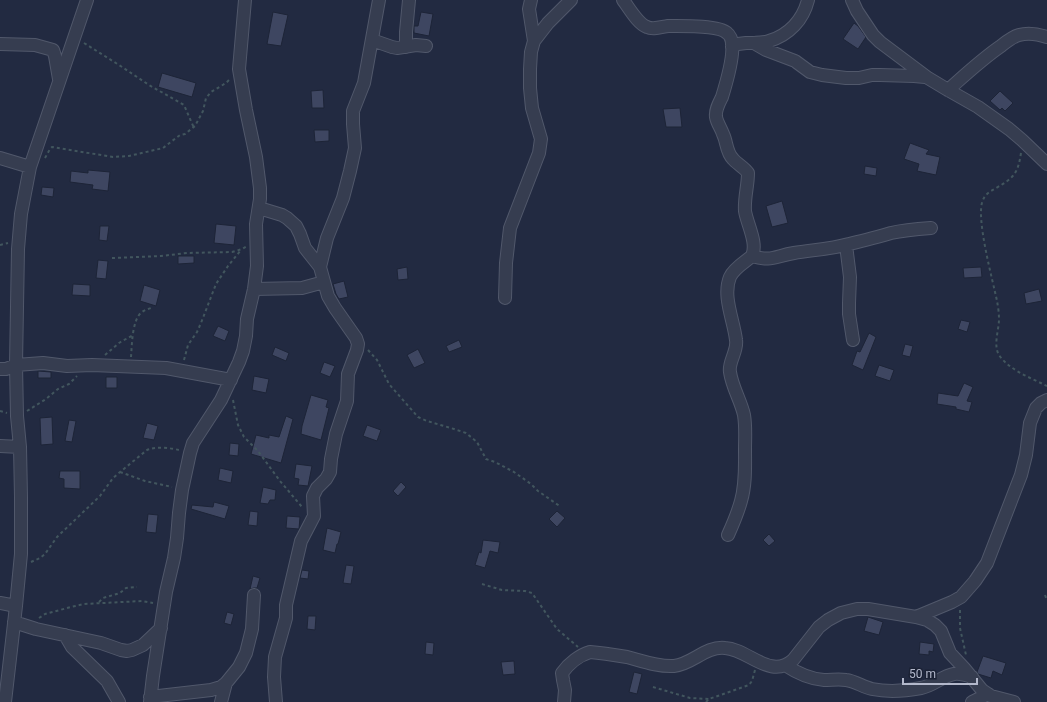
<svg xmlns="http://www.w3.org/2000/svg" width="1047" height="702" font-family="Roboto,sans-serif">
<style>
.building{fill:#3e4661;stroke:#1d2437}
.lines{fill:none;stroke-linecap:round;stroke-linejoin:round}
.street-casing{stroke:#51586b;stroke-width:14}
.path{stroke:#42565e;stroke-width:2;stroke-dasharray:3 3;stroke-linecap:butt}
.street{stroke:#363d50;stroke-width:12}
</style>
<rect width="100%" height="100%" fill="#222a41"/>
<path class="building" d="M 273,12 L 288,15 L 281,46 L 267,44 Z
M 421,12 L 433,14 L 429,36 L 414,33 L 414,26 L 418,26 Z
M 854,23 L 858,26 L 866,37 L 858,49 L 843,39 Z
M 162,73 L 196,83 L 192,97 L 158,87 Z
M 323,90 L 324,108 L 312,108 L 311,91 Z
M 1000,91 L 1013,103 L 1005,111 L 1002,108 L 1000,110 L 990,101 Z
M 680,108 L 682,127 L 666,127 L 663,109 Z
M 314,130 L 329,130 L 329,141 L 315,142 Z
M 910,143 L 929,150 L 926,154 L 940,157 L 936,175 L 917,171 L 919,164 L 904,159 Z
M 865,166 L 877,168 L 876,176 L 864,174 Z
M 88,170 L 110,172 L 108,191 L 92,189 L 93,185 L 70,182 L 71,171 L 88,173 Z
M 42,187 L 54,188 L 53,197 L 41,195 Z
M 782,201 L 788,223 L 772,227 L 766,206 Z
M 216,224 L 236,226 L 234,245 L 214,243 Z
M 100,226 L 109,226 L 107,241 L 99,240 Z
M 178,256 L 194,256 L 194,263 L 178,264 Z
M 98,260 L 108,261 L 106,279 L 96,278 Z
M 407,267 L 408,279 L 398,280 L 397,269 Z
M 981,267 L 982,277 L 964,278 L 963,268 Z
M 344,281 L 348,297 L 339,299 L 336,294 L 333,284 Z
M 73,284 L 90,285 L 90,296 L 72,295 Z
M 144,285 L 160,290 L 156,306 L 140,301 Z
M 1039,289 L 1042,301 L 1026,304 L 1024,293 Z
M 961,320 L 970,322 L 967,332 L 958,329 Z
M 218,326 L 229,331 L 225,341 L 213,336 Z
M 869,333 L 876,337 L 863,370 L 852,365 L 857,351 L 860,352 Z
M 459,340 L 462,347 L 449,352 L 446,346 Z
M 905,344 L 913,346 L 910,357 L 902,355 Z
M 275,347 L 289,353 L 286,361 L 272,355 Z
M 418,349 L 425,363 L 414,368 L 407,355 Z
M 324,362 L 335,366 L 330,377 L 320,373 Z
M 879,365 L 894,370 L 890,381 L 875,376 Z
M 38,371 L 51,372 L 51,378 L 38,378 Z
M 254,376 L 269,379 L 266,393 L 252,390 Z
M 106,377 L 117,377 L 117,388 L 106,388 Z
M 964,383 L 973,387 L 967,401 L 972,402 L 969,412 L 956,409 L 956,407 L 937,404 L 938,393 L 958,396 Z
M 311,395 L 328,400 L 326,407 L 329,408 L 321,440 L 301,434 L 302,426 Z
M 286,416 L 293,419 L 281,463 L 251,454 L 256,435 L 269,438 L 269,435 L 279,437 Z
M 52,417 L 53,444 L 41,445 L 40,418 Z
M 69,420 L 76,421 L 72,442 L 65,441 Z
M 147,423 L 158,426 L 154,440 L 143,438 Z
M 367,425 L 381,430 L 377,441 L 363,436 Z
M 230,443 L 239,444 L 238,456 L 229,455 Z
M 296,464 L 312,466 L 308,486 L 298,485 L 299,479 L 294,478 Z
M 220,468 L 233,471 L 231,483 L 218,480 Z
M 60,471 L 80,471 L 80,489 L 64,488 L 64,479 L 59,478 Z
M 401,482 L 406,487 L 398,496 L 393,491 Z
M 263,487 L 276,490 L 275,500 L 270,500 L 268,504 L 260,503 Z
M 214,502 L 229,506 L 225,519 L 191,509 L 192,505 L 213,507 Z
M 250,511 L 258,512 L 257,526 L 248,525 Z
M 557,511 L 565,518 L 557,527 L 549,519 Z
M 148,514 L 158,515 L 156,533 L 146,532 Z
M 287,516 L 300,517 L 299,529 L 286,528 Z
M 327,528 L 341,532 L 338,544 L 337,544 L 335,553 L 323,550 Z
M 769,534 L 775,541 L 769,546 L 763,540 Z
M 483,540 L 500,542 L 498,553 L 490,551 L 485,568 L 475,565 L 479,552 L 481,553 Z
M 346,565 L 354,566 L 351,584 L 343,583 Z
M 302,570 L 309,571 L 308,579 L 300,578 Z
M 253,576 L 260,578 L 257,588 L 254,588 L 250,589 Z
M 227,612 L 234,614 L 231,625 L 224,623 Z
M 308,616 L 316,616 L 315,630 L 307,629 Z
M 868,617 L 883,622 L 879,635 L 864,631 Z
M 426,642 L 434,643 L 433,655 L 425,654 Z
M 920,642 L 934,644 L 933,652 L 929,651 L 929,655 L 919,654 Z
M 983,656 L 1006,663 L 1002,675 L 993,671 L 991,678 L 978,674 L 977,672 Z
M 514,661 L 515,674 L 503,675 L 501,662 Z
M 634,672 L 642,674 L 637,694 L 629,692 Z"/>
<g class="lines">
<g class="street-casing">
<path id="street" d="M 531,0 L 529,9 L 534,41
M 623,0 C 629,8 638,24 647,27 C 653,30 661,27 668,26 C 680,26 719,25 727,33 C 730,35 732,40 732,44 C 734,57 726,84 722,97 C 719,103 715,110 716,117 C 717,123 721,128 723,134 C 727,142 726,152 733,159 C 737,164 744,167 748,173 C 748,186 744,198 745,211 C 747,224 758,243 752,256 C 745,262 734,268 730,277 C 722,296 734,321 736,340 C 738,351 728,362 730,372 C 732,387 741,401 744,415 C 746,427 745,438 745,449 C 745,466 746,484 741,501 C 738,512 733,524 728,535
M 852,0 L 857,11 L 873,35 L 880,42 L 928,78 L 948,90 L 978,107 L 1009,129 L 1022,140 L 1047,164
M 372,40 L 392,47 L 397,48 L 416,45 L 426,46
M 754,43 C 759,42 764,43 769,41 C 789,35 803,20 808,0
M 0,44 L 35,45 L 53,50 L 55,56 L 59,79
M 406,47 L 406,32 L 409,0
M 732,47 L 738,44 L 746,43 L 754,43 L 766,50 L 795,61 L 810,72 L 822,75 L 846,78 L 859,78 L 872,75 L 880,75 L 914,76 L 925,77
M 948,90 C 965,75 982,59 1001,46 C 1006,42 1012,37 1019,35 C 1029,32 1038,34 1047,37
M 0,158 L 30,167
M 259,208 L 282,215 L 287,218 L 296,226 L 300,234 L 305,248 L 320,267 L 328,296 L 335,308 L 356,338 L 358,344 L 357,350 L 348,374 L 347,401 L 336,434 L 331,459 L 330,472 L 326,479 L 317,488 L 313,496 L 314,516 L 301,541 L 286,605 L 286,618 L 275,657 L 274,677 L 276,702
M 846,245 L 850,277 L 849,303 L 849,314 L 853,340
M 752,256 C 772,262 775,256 794,253 C 812,250 831,249 849,244 C 863,241 877,237 891,233 C 904,230 917,229 931,228
M 320,267 L 327,238 L 343,198 L 350,171 L 355,148 L 353,124 L 353,111 L 364,83 L 379,0
M 254,289 L 302,288 L 324,282
M 505,298 L 506,263 L 510,228 L 534,166 L 539,153 L 541,139 L 532,108 L 530,88 L 530,69 L 531,52 L 534,41 L 548,23 L 571,0
M 0,369 L 6,369 L 16,365 L 43,363 L 67,366 L 92,365 L 166,368 L 231,380
M 0,446 L 20,447
M 0,603 L 16,606
M 916,617 L 952,602 L 961,597 L 975,581 L 987,563 L 1021,475 L 1026,455 L 1030,423 L 1036,408 L 1041,403 L 1047,400
M 14,622 L 36,629 L 101,643 L 121,650 L 127,651 L 132,650 L 143,645 L 161,628
M 65,635 L 72,647 L 107,681 L 119,702
M 785,665 C 797,673 809,679 824,680 C 832,680 839,679 846,680 C 855,681 863,687 872,689 C 887,692 905,691 921,688 C 933,686 942,676 954,674 C 960,673 966,675 972,677
M 150,697 L 211,690 L 221,687 L 226,683 L 239,667 L 246,653 L 252,629 L 254,595
M 5,702 L 16,606 L 21,554 L 21,497 L 20,447 L 17,416 L 16,365 L 18,249 L 21,214 L 30,167 L 87,0
M 150,702 L 153,676 L 166,592 L 174,558 L 177,538 L 179,513 L 182,490 L 190,453 L 193,443 L 221,400 L 239,362 L 243,351 L 246,336 L 247,319 L 254,289 L 257,266 L 256,224 L 260,199 L 260,188 L 256,157 L 246,110 L 239,69 L 245,0
M 221,702 L 226,683
M 564,702 L 565,690 L 563,680 L 562,673 C 569,663 580,655 590,652 C 603,653 615,655 627,657 C 642,661 658,667 674,666 C 693,664 705,646 725,648 C 748,649 770,680 793,660 L 819,627 L 828,620 L 841,613 L 857,609 L 868,609 L 916,617 L 927,620 L 935,625 L 941,631 L 950,653 L 964,668 L 982,690 L 991,696 L 1014,702
M 972,702 L 988,694"/>
</g>
<path class="path" d="M 84,43 L 119,65 L 149,85 L 184,105 L 194,128
M 1021,153 C 1018,173 1014,178 996,188 C 991,191 985,194 983,200 C 975,216 993,281 997,301 C 998,306 999,313 999,319 C 999,330 993,345 999,355 C 1009,370 1031,378 1047,386
M 45,158 L 50,149 L 52,147 L 113,157 L 129,156 L 163,148 L 180,135 L 185,134 L 195,126 L 203,111 L 206,98 L 211,92 L 226,83 L 230,79
M 0,245 L 8,243
M 112,258 L 161,256 L 187,253 L 232,252 L 242,249 L 247,246
M 368,350 L 377,360 L 389,384 L 418,417 L 427,421 L 454,429 L 466,433 L 477,442 L 486,459 L 495,462 L 514,472 L 531,484 L 538,491 L 561,507
M 105,355 L 119,343 L 133,335
M 131,357 C 132,345 132,319 142,312 C 145,310 148,309 151,308
M 184,360 L 188,345 L 197,332 L 201,323 L 216,284 L 228,266 L 241,250
M 233,400 L 238,425 L 244,437 L 258,451 L 280,481 L 302,507
M 0,411 L 7,413
M 27,411 L 46,399 L 58,389 L 69,384 L 77,376
M 120,472 L 145,481 L 172,487
M 31,562 L 40,558 L 45,554 L 57,537 L 100,496 L 113,478 L 120,472 L 147,450 C 157,446 170,448 179,450
M 482,584 L 502,590 L 525,591 L 532,593 L 557,629 L 578,647
M 1045,595 L 1047,600
M 99,602 L 103,598 L 120,593 L 126,588 L 137,587
M 960,610 L 960,628 L 966,655
M 39,618 L 45,614 L 71,607 L 84,604 L 142,601 L 153,603
M 653,687 L 690,698 L 709,699
M 706,702 L 709,699 L 749,685 L 752,681 L 755,670"/>
<use href="#street" class="street"/>
</g>
<path d="M903 678v6h74v-6" fill="none" stroke="#b3b8cb" stroke-width="2"/>
<text x="909" y="678" font-size="12" fill="#b3b8cb" stroke="#1b2235" stroke-width="3" paint-order="stroke">50 m</text>
</svg>
